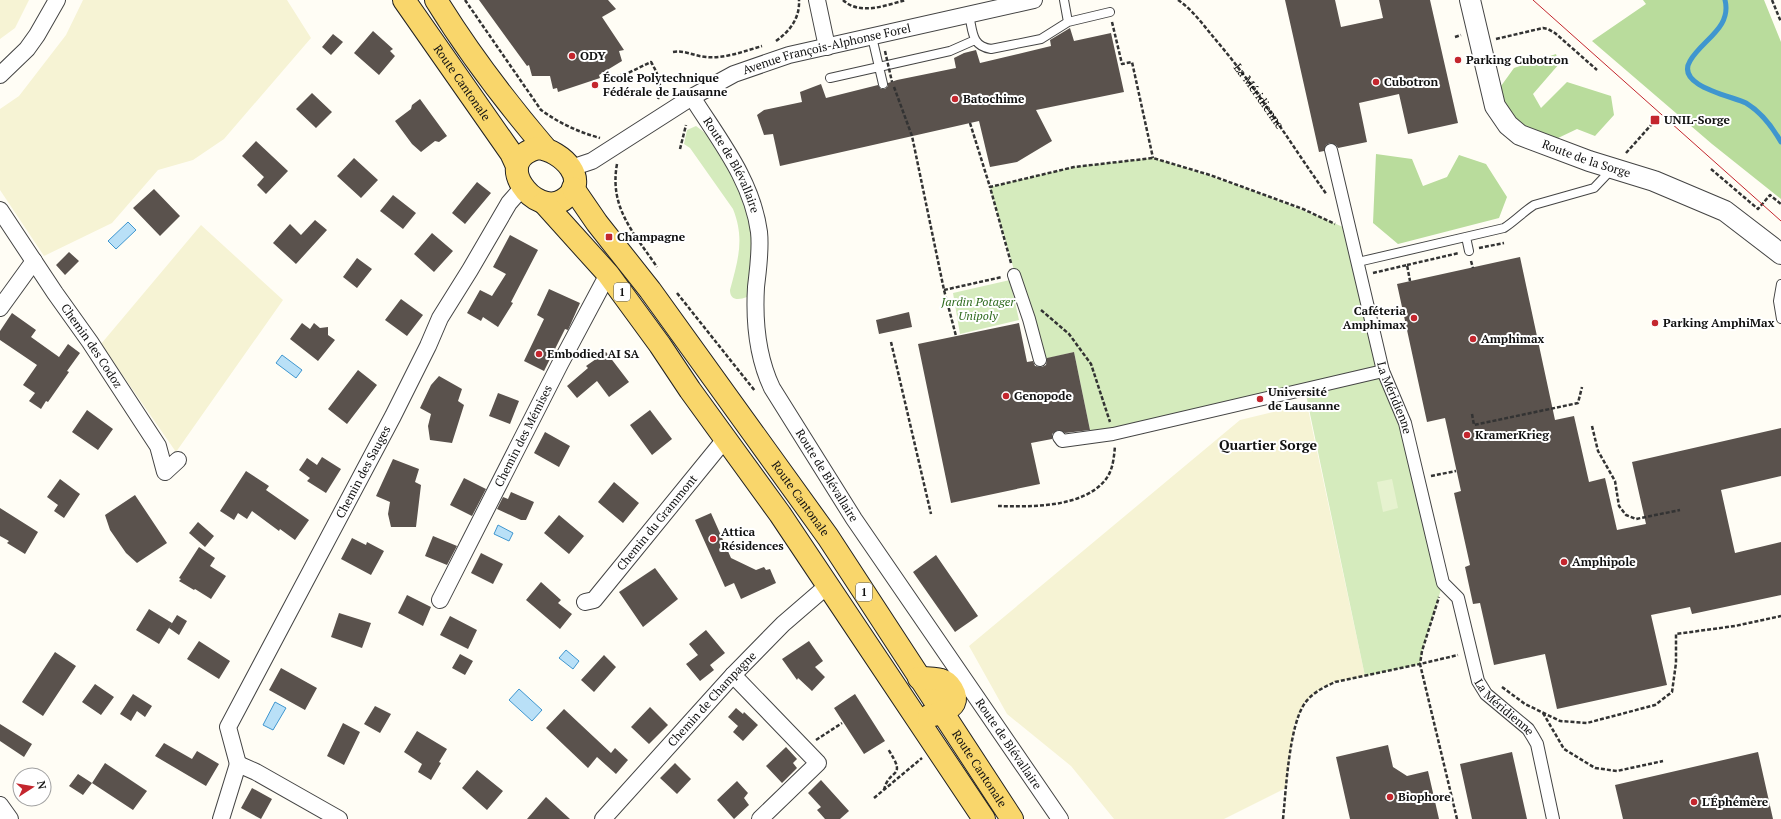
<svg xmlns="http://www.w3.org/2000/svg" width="1781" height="819" font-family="'PT Serif',serif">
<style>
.farmland{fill:#f6f3d4}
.green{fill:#d5ebbd}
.forest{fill:#b9dc9c}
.pitch{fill:#e6f2cf}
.water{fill:#b9e0f7;stroke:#3f96cf}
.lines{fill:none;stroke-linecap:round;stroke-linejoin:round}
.stream{stroke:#3f96cf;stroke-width:5}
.building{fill:#5a524d}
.service-casing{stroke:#444;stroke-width:10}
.pedestrian-casing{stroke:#444;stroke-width:14}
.minor-casing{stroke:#444;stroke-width:18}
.tertiary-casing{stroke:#444;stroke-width:22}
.primary-casing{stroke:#222;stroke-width:24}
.path{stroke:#333;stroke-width:2.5;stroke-dasharray:4 2;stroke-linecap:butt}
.service{stroke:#fff;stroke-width:8}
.pedestrian{stroke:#fff;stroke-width:12}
.minor{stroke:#fff;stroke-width:16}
.tertiary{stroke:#fff;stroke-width:20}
.primary{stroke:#f9d66b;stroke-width:22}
.tram{stroke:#c4262e;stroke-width:1}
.path-bridge{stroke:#333;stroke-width:2.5;stroke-dasharray:4 2;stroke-linecap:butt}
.poi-dot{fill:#c4262e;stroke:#fff;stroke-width:1.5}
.labels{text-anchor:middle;stroke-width:4;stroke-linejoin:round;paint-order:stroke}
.shield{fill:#fff;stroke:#585858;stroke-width:1}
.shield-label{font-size:11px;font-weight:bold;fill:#111}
.street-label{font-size:12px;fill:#111;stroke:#fff}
.poi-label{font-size:12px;font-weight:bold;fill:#111;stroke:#fff;text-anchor:start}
.park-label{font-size:12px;font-style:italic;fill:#2f6b1f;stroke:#fff}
.quarter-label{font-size:14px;font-weight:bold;fill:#111;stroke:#fff}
</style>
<rect width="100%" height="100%" fill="#fffdf5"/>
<path class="farmland" d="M 0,0 L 29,0 L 15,28 L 0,39 Z
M 83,0 L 287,0 L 311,38 L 224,139 L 193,160 L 158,170 L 112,223 L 44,256 L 0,190 L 0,109 L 19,96 L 66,35 Z
M 201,225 L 283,300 L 176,452 L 101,344 Z
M 1307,404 L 1365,676 L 1335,682 L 1323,687 L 1305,702 L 1294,725 L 1286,788 L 1224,819 L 1114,819 L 1071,766 L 1007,714 L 969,646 L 1240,420 Z"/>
<path class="green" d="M 696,126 C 713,137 722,154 731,172 C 735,181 741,190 744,200 C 754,230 755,266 747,297 C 739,300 730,301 730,290 C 738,260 745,239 733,209 L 690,148 L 684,144 L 687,130 Z
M 1153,158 C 1220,178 1286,202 1350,230 L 1383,371 L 1405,423 L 1443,583 L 1422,651 L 1420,664 L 1365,676 L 1305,390 L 1113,434 L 1090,430 L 1074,352 L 1040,360 L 990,187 L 1074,167 Z
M 1010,280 L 1019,320 L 960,334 L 953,293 Z"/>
<path class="forest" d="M 1643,0 L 1764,0 L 1781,42 L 1781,199 L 1712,144 L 1592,41 L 1646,4 Z
M 1556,54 L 1559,64 L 1533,94 L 1541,108 L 1567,82 L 1611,96 L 1614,115 L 1595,136 L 1577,129 L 1556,139 L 1530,136 L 1507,112 L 1501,86 L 1514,68 Z
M 1376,154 L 1412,159 L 1423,186 L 1447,177 L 1459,155 L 1486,164 L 1507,197 L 1499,218 L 1398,244 L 1373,223 Z"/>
<path class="pitch" d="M 1392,479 L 1398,508 L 1383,512 L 1377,482 Z"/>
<path class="water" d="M 128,222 L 136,230 L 116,249 L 108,241 Z
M 282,355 L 302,370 L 296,378 L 276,363 Z
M 498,525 L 513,533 L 509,541 L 494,534 Z
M 566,650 L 579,661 L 573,669 L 559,658 Z
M 519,689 L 542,710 L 532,721 L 509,700 Z
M 275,702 L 286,708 L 273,730 L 263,725 Z"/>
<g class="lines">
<path class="stream" d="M 1725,0 C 1732,28 1702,40 1690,61 C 1675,86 1732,96 1746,103 C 1761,112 1773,128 1781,142"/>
</g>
<path class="building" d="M 479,0 L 608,0 L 616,9 L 602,17 L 624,50 L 619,51 L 622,61 L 599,75 L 600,78 L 558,92 L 557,88 L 553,89 L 550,76 L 532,76 L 529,65 L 527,66 Z
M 1285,0 L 1335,0 L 1341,27 L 1383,18 L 1379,0 L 1430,0 L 1458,123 L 1408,134 L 1399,94 L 1359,103 L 1367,142 L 1338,148 L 1336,145 L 1330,143 L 1326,145 L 1324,151 L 1319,152 Z
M 1070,28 L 1074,41 L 1111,33 L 1124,92 L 1036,110 L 1052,141 L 1017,162 L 990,167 L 979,121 L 780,166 L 773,134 L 764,135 L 757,115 L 764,110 L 802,102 L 800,92 L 821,84 L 826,98 L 878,85 L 881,89 L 885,89 L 888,86 L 888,83 L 897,80 L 956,68 L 954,58 L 964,53 L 976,50 L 980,63 L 1051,46 L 1050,40 Z
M 373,31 L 393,49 L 390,51 L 395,56 L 379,75 L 354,53 Z
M 333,34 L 343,42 L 331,55 L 322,47 Z
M 312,93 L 332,112 L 316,128 L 296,109 Z
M 420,99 L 447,136 L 439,142 L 435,141 L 421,152 L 412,144 L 395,121 L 411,109 L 412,105 Z
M 256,141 L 288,171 L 266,194 L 257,185 L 264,177 L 242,156 Z
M 354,158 L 378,180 L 361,198 L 337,176 Z
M 477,182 L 491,193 L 465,224 L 452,213 Z
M 154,189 L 180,216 L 160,236 L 133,208 Z
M 393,195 L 416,213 L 403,229 L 380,211 Z
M 315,220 L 327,230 L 296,264 L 273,243 L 290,224 L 301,235 Z
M 432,233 L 453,251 L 434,272 L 414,254 Z
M 510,235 L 538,250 L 511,302 L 513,303 L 498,327 L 483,317 L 481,321 L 467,313 L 480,290 L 492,296 L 506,274 L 493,267 Z
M 69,252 L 79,261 L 65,275 L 56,265 Z
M 1520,257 L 1555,420 L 1574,416 L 1589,482 L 1605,478 L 1617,530 L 1646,524 L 1632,462 L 1781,428 L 1781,476 L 1721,490 L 1735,553 L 1781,542 L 1781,595 L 1692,614 L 1690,607 L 1651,615 L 1667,685 L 1557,709 L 1545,654 L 1494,665 L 1480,603 L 1473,604 L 1465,567 L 1470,565 L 1454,493 L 1461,491 L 1445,418 L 1427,422 L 1397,284 Z
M 357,258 L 372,269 L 357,288 L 343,277 Z
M 549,289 L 580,303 L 568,330 L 565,329 L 544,371 L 524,361 L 544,319 L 537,315 Z
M 401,299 L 423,315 L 407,336 L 385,320 Z
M 909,312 L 912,327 L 879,334 L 876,320 Z
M 12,313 L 36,330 L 31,337 L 59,357 L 68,344 L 80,353 L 67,371 L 69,372 L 48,402 L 46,401 L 41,409 L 29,401 L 35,393 L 23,385 L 37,365 L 0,340 L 0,331 Z
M 302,323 L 310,329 L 314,323 L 320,328 L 328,327 L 328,335 L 335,340 L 318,361 L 290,339 Z
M 1019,323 L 1027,362 L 1033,361 L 1035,366 L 1042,367 L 1046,365 L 1047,358 L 1074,352 L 1090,430 L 1065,433 L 1058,430 L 1052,434 L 1052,439 L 1031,443 L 1040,484 L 951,503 L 918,344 Z
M 606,352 L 629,382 L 609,397 L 597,381 L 577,398 L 567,386 L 588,368 L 586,366 Z
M 358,370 L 377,385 L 347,424 L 328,409 Z
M 439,376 L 462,389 L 458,401 L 464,405 L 452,443 L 430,440 L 428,426 L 431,414 L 420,408 L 431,385 Z
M 498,393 L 519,401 L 510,424 L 489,416 Z
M 87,410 L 113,429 L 98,450 L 72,432 Z
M 650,410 L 672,439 L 652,455 L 630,425 Z
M 545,432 L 570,446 L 559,467 L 534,453 Z
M 322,457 L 341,469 L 326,493 L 307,481 L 310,478 L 299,470 L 307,458 L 317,465 Z
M 393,459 L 419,469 L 415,482 L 421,485 L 416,527 L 391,527 L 388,514 L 390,502 L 376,496 Z
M 246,471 L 269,486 L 266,490 L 309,520 L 295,540 L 280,529 L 279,531 L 252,511 L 247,519 L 238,513 L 234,520 L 220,511 Z
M 464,478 L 486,489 L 472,516 L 450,505 Z
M 60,479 L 80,494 L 64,518 L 54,511 L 58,505 L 47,497 Z
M 614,482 L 639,503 L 623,523 L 598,502 Z
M 511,492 L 534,502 L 526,520 L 521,520 L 497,509 L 503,497 L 508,499 Z
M 135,495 L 167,543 L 137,563 L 126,553 L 110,530 L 105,515 Z
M 0,508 L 38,532 L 25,554 L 7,543 L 9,541 L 0,536 Z
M 711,513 L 731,558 L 756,570 L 764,567 L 766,570 L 770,569 L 776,583 L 741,599 L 734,583 L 725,587 L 695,520 Z
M 559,515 L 584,536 L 569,554 L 544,533 Z
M 198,522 L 214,536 L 205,547 L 189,533 Z
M 433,536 L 457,546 L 447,565 L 425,556 Z
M 352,538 L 366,545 L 367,542 L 384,551 L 371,575 L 341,559 Z
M 199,547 L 215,558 L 210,566 L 226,576 L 211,599 L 195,589 L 194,590 L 179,581 L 181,579 L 179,578 Z
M 481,553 L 503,564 L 493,584 L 471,573 Z
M 936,555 L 978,616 L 955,632 L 913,572 Z
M 655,568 L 678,599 L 643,627 L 619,592 Z
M 541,582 L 561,600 L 558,603 L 572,614 L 560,629 L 526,600 Z
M 407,595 L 431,607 L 423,626 L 398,613 Z
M 149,609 L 172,623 L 159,644 L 136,630 Z
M 339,613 L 371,623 L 362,648 L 331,637 Z
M 177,615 L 187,621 L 179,635 L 169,628 Z
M 450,616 L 477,630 L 468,649 L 440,635 Z
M 706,630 L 725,653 L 710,665 L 714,670 L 700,681 L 686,664 L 698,655 L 689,644 Z
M 199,641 L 230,661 L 219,679 L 187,659 Z
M 809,641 L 823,661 L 815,667 L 825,677 L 812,691 L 798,678 L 797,680 L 782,659 Z
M 55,652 L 76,666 L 43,716 L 22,702 Z
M 460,654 L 473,661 L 465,675 L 452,668 Z
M 604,655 L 616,667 L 594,692 L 581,680 Z
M 281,668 L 317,688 L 305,710 L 269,690 Z
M 95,684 L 114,697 L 101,715 L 82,702 Z
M 133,694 L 152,706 L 145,717 L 137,711 L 131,721 L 120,714 Z
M 855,694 L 885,741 L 864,754 L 834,708 Z
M 375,706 L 391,714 L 380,733 L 364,724 Z
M 650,707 L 668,725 L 649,744 L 631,727 Z
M 736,708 L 743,714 L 744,712 L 758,725 L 743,741 L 733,732 L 738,726 L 728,717 Z
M 564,709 L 611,753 L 615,748 L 628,760 L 616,774 L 597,757 L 588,768 L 546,728 Z
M 343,723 L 360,732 L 344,765 L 327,756 Z
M 0,724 L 32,744 L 24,757 L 0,741 Z
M 417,731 L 447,749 L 439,762 L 441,763 L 431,780 L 418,772 L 422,764 L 404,752 Z
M 164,743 L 192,759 L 197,751 L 219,764 L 206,786 L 155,756 Z
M 1388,745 L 1393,767 L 1407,776 L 1428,771 L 1439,819 L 1350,819 L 1336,757 Z
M 786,747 L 797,759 L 793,763 L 797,768 L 782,783 L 766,766 Z
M 1512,752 L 1527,819 L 1472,819 L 1460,764 Z
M 1758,752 L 1773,819 L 1623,819 L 1615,785 Z
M 105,763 L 147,791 L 133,810 L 92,783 Z
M 675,763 L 691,779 L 677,794 L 660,778 Z
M 477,770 L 503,791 L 487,810 L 462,788 Z
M 78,774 L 92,783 L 83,795 L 69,786 Z
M 821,780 L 849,811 L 840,819 L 825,819 L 817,810 L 821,807 L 808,793 Z
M 737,781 L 748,793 L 744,798 L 749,805 L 734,819 L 717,800 Z
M 252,788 L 272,799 L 261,819 L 241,808 Z
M 546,797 L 570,819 L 527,819 Z"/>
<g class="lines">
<g class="service-casing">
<path id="service" d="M 1064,0 L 1068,22 L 1110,12
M 969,15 C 973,31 971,46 991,49 L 1041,39 L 1068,22
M 872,37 L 883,84
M 830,78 L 950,51 L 975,40
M 1466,237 L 1469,251
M 1358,262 L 1504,228 C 1515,221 1523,212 1534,205 L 1594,188 L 1612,169
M 1781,284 L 1778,301 L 1781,319"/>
</g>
<g class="pedestrian-casing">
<g id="pedestrian">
<path id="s2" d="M 1331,150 L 1383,371 L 1405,423 L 1443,583 L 1458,598 L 1478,681 L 1486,694 L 1528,729 L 1533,737 L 1537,744 L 1553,819"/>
<path d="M 1014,275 L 1029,319 L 1040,360"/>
<path d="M 1059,437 L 1062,441 L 1113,434 L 1383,371"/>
</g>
</g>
<g class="minor-casing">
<g id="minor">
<path d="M 817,0 L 827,47"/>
<path d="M 0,75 L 27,49 L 37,35 L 57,0"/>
<path id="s3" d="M 692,97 C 719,140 752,180 759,232 C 761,250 758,269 756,287 C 754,321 757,356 772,388 L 854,519 L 1060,819"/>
<path id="s4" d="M 571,168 L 592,161 L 692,97 L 734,74 L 789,55 L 1034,0"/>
<path id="s5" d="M 0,210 L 55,293 L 90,342 L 158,446 L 165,472 L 178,460"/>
<path d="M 0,308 L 34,261"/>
<path id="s6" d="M 440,600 L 560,364 L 608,274"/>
<path id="s7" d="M 585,602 L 594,600 L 726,438"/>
<path d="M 733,675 L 818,763 L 760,819"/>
<path id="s8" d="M 238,764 L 228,727 L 393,416 L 428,346 L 440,318 L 470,270 L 509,203 L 523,187"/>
<path d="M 238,764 L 256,772 L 339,819"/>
<path d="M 0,805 L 10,819"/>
<path d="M 221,819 L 238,764"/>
<path id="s9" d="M 603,819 L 733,675 L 783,624 L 827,586"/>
</g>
</g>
<g class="tertiary-casing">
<g id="tertiary">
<path id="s10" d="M 1470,0 L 1495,106 L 1508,125 L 1520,135 L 1589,161 L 1654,181 L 1725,211 L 1781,254"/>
</g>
</g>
<g class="primary-casing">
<g id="primary">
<path id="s11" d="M 404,0 L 511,153 L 517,166"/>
<path d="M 436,0 C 468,52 506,102 546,149"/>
<path d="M 538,148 C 561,150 593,181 563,200 C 535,218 490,160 538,148 Z"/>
<path id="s12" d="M 573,188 L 597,223 L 650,290 L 828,537 L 1012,819"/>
<path d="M 544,203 L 608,274 L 660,345 L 690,390 L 780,514 L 984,819"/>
<path d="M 919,678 C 926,678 935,678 941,680 C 949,682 958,695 954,703 C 951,709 936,715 929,716"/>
</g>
</g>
<g class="path">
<path d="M 465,0 L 541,110 C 559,123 578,132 600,138"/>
<path d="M 843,0 C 860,16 886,5 906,0"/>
<path id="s1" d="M 1178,0 C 1193,10 1204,26 1215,39 C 1257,88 1290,143 1327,195"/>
<path d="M 1772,0 L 1781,22"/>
<path d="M 1112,22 L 1122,64 L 1132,62 L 1153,158"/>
<path d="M 1455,37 L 1461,35"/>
<path d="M 1496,39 L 1543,28 L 1548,29 L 1555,33 L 1597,70"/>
<path d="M 776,41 C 790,31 800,18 799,0"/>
<path d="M 673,52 C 685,50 694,56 706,57 C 724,59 745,51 762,46"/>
<path d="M 605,72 L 607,79 L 628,73 L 651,62 C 658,74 663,85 658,99"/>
<path d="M 894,87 L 912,136 L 944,290 L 956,336"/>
<path d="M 970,123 L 990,187"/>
<path d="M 680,149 L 686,125"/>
<path d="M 1626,153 L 1652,124"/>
<path d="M 617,164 C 609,208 634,233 657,267"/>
<path d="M 1711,169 L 1758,209 L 1770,195 L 1781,204"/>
<path d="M 1479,248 L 1504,243"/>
<path d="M 1471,261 L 1473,268"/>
<path d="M 1011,263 L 990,187 L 1074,167 L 1153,158 L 1210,175 L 1303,209 L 1335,224"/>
<path d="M 1407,265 L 1459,253"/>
<path d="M 1373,273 L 1407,265 L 1410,281"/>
<path d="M 944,290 L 1002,277"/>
<path d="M 677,293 L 755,391"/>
<path d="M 1041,310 L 1069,334 L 1091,364 L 1110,422"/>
<path d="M 891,342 L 931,514"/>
<path d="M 1472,414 L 1474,425 L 1578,403 L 1582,387"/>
<path d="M 1592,426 L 1598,451 L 1615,481 L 1619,506 L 1626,515 L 1636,519 L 1680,510"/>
<path d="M 1431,476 L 1456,471"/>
<path d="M 998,506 C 1030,507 1084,508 1106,479 C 1113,470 1114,457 1115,446"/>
<path d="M 1502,687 L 1525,704 L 1560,721 L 1587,723 L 1655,705 L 1672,692 L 1676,663 L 1676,634 L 1735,626 L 1781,616"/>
<path d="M 1543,713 L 1564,749 L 1595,768 L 1617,771 L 1663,761"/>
<path d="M 816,740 L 842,723"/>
<path d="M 884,790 C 889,767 908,780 888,749"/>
<path d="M 874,798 L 922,758"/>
<path d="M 1283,819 C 1286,790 1289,725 1305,703 C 1312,693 1324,687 1335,682 L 1420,664 L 1422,651 L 1439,597"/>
<path d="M 1457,819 L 1420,664 L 1458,655"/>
</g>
<use href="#service" class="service"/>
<use href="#pedestrian" class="pedestrian"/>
<use href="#minor" class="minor"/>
<use href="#tertiary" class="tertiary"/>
<use href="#primary" class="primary"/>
<path class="tram" d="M 1533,0 L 1781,221"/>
<path class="path-bridge" d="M 885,51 L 892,82"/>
</g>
<g class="poi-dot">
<circle cx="572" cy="56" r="4"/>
<circle cx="1458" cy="60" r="4"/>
<circle cx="1376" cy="82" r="4"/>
<circle cx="595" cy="85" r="4"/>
<circle cx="955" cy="99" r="4"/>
<rect x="1650" y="115" width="10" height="10" rx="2"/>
<rect x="605" y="233" width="8" height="8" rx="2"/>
<circle cx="1414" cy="318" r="4"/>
<circle cx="1655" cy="323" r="4"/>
<circle cx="1473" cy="339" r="4"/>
<circle cx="539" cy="354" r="4"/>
<circle cx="1006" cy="396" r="4"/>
<circle cx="1260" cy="399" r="4"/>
<circle cx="1467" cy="435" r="4"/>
<circle cx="713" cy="539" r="4"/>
<circle cx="1564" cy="562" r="4"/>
<circle cx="1390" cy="797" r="4"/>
<circle cx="1694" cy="802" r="4"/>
</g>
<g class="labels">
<g class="shield">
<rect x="614" y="283" width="16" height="18" rx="3"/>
<rect x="856" y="583" width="16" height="18" rx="3"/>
</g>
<g class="shield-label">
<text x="622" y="296">1</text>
<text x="864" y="596">1</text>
</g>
<g class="street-label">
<text dy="4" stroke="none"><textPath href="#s4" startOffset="285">Avenue François-Alphonse Forel</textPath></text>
<text dy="4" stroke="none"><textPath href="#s11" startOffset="101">Route Cantonale</textPath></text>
<text dy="4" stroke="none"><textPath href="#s1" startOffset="126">La Méridienne</textPath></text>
<text dy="4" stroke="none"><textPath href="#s10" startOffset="218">Route de la Sorge</textPath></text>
<text dy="4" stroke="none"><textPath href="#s3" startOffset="79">Route de Blévallaire</textPath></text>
<text dy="4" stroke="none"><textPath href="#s5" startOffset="164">Chemin des Codoz</textPath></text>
<text dy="4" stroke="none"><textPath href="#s2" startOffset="256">La Méridienne</textPath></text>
<text dy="4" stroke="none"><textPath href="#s6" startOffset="184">Chemin des Mémises</textPath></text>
<text dy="4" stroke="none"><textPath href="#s8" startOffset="327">Chemin des Sauges</textPath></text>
<text dy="4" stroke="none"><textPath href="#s3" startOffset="414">Route de Blévallaire</textPath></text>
<text dy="4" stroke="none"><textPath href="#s12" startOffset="385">Route Cantonale</textPath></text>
<text dy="4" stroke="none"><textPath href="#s7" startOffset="109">Chemin du Grammont</textPath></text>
<text dy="4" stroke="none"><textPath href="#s9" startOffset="162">Chemin de Champagne</textPath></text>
<text dy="4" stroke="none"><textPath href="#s2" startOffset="592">La Méridienne</textPath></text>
<text dy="4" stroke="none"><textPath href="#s3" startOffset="738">Route de Blévallaire</textPath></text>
<text dy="4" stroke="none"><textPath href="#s12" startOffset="709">Route Cantonale</textPath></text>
</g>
<g class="poi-label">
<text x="580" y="60">ODY</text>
<text x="1466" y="64">Parking Cubotron</text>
<text x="603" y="82">École Polytechnique<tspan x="603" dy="14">Fédérale de Lausanne</tspan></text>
<text x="1384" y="86">Cubotron</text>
<text x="963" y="103">Batochime</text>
<text x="1664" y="124">UNIL-Sorge</text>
<text x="617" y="241">Champagne</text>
<text x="1406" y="315" text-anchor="end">Caféteria<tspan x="1406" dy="14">Amphimax</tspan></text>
<text x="1663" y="327">Parking AmphiMax</text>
<text x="1481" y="343">Amphimax</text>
<text x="547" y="358">Embodied AI SA</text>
<text x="1268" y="396">Université<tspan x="1268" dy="14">de Lausanne</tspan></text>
<text x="1014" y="400">Genopode</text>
<text x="1475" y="439">KramerKrieg</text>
<text x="721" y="536">Attica<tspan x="721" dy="14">Résidences</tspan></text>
<text x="1572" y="566">Amphipole</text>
<text x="1398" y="801">Biophore</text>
<text x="1702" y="806">L'Éphémère</text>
</g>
<g class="park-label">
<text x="978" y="306">Jardin Potager<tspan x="978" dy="14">Unipoly</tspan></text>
</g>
<g class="quarter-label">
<text x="1268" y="450">Quartier Sorge</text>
</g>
</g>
<g transform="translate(32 787) rotate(78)"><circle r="19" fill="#ffffff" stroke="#a0a0a0"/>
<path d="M0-3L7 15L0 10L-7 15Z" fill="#c4262e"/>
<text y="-6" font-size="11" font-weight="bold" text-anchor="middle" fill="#111111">N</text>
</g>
</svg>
